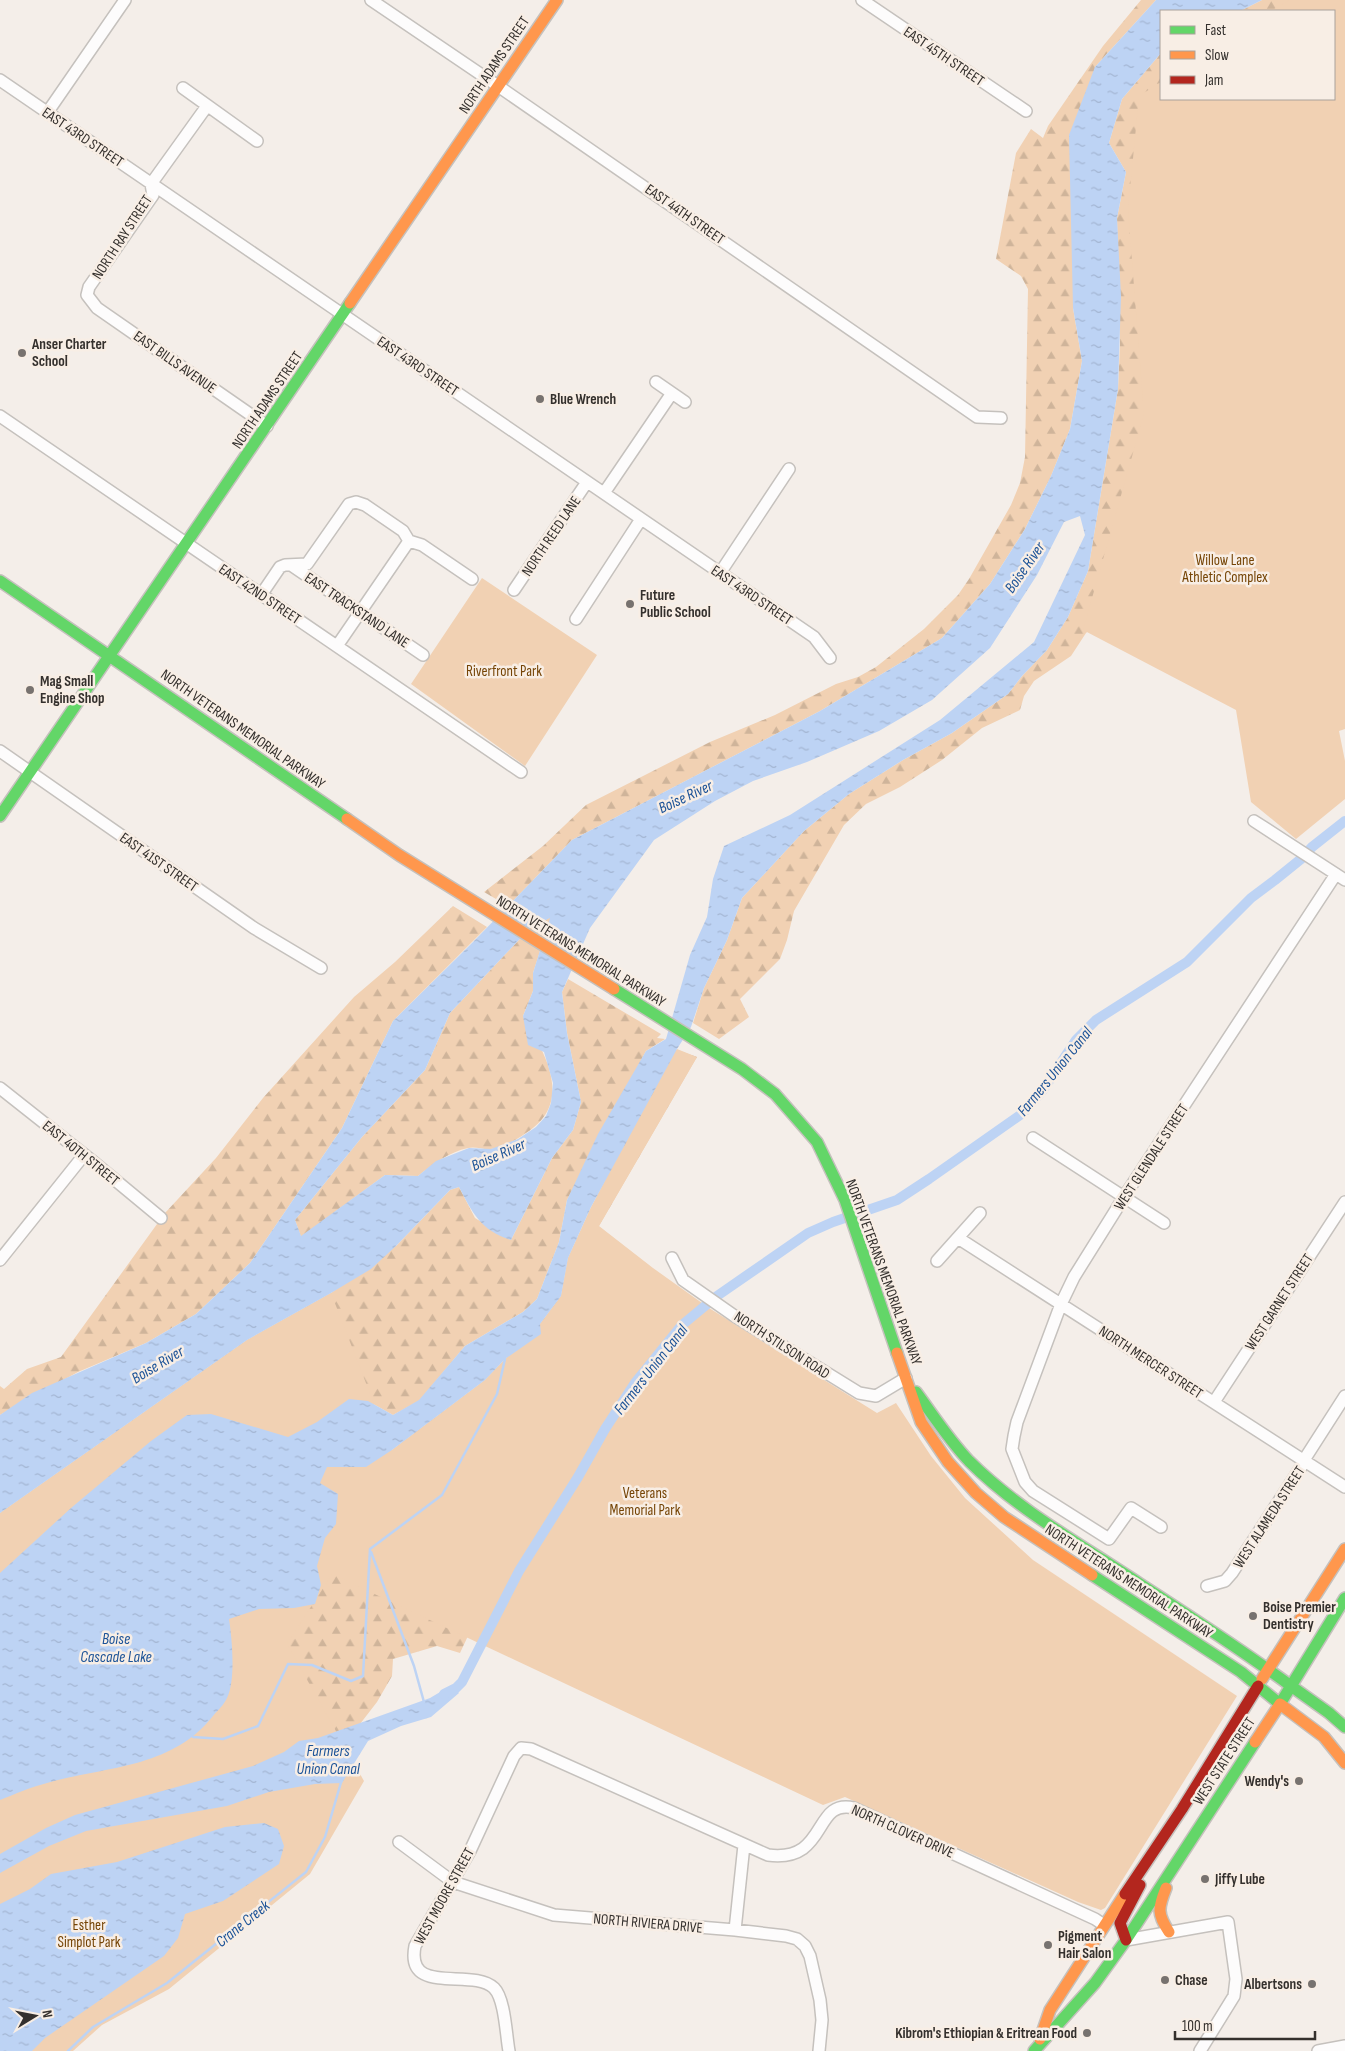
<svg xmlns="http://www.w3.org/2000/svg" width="1345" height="2051" font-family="'Sofia Sans Condensed',sans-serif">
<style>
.forest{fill:url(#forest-firs)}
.park{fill:#f1d1b3}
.water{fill:url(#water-ripples);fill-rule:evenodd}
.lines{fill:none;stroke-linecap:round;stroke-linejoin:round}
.stream{stroke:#bdd3f4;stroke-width:2.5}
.canal{stroke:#bdd3f4;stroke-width:10}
.street-casing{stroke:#c5c1bd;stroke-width:14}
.fast-casing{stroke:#c5c1bd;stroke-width:14}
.slow-casing{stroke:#c5c1bd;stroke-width:14}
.jam-casing{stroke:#c5c1bd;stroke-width:14}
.street{stroke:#fdfcfc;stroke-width:11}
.fast{stroke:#63d668;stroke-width:11}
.slow{stroke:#ff974d;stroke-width:11}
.jam{stroke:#b3261e;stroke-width:11}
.poi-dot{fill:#77726f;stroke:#f8eee5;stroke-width:2}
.labels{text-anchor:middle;stroke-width:5;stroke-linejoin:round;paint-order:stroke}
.street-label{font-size:15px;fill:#34302d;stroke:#f8eee5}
.poi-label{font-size:15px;font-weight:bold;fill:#34302d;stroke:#f8eee5;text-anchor:start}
.park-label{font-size:15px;fill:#754405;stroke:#f8eee5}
.water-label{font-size:16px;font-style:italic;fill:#1b5297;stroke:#f8eee5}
</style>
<defs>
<pattern id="forest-firs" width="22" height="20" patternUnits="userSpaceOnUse" patternTransform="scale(1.25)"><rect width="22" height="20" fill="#f1d1b3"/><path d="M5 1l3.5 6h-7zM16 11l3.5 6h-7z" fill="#cfb49a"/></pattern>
<pattern id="water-ripples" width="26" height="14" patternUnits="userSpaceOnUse" patternTransform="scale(1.25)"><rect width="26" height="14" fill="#bdd3f4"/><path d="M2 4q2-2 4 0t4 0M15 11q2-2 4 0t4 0" fill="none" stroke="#a3b5d2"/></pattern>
</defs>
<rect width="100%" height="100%" fill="#f4eee9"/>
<path class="forest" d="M 1141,0 L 1156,0 L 1095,67 L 1073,308 L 1082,361 L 1070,429 L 1051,476 L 1025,529 L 990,584 L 942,638 L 820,711 L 572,840 L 508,906 L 484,892 L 543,846 L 586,805 L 710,742 L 775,715 L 836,684 L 858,677 L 876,667 L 924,629 L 958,595 L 969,579 L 1011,505 L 1020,483 L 1025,457 L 1028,289 L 1021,276 L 996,259 L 1016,153 L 1031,129 L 1043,138 L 1048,126 L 1103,46 Z
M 1262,0 L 1345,0 L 1345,149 L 1145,418 L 1111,610 L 1086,633 L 1071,656 L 1034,681 L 1024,696 L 1020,710 L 982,728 L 942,760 L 900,787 L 866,804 L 844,825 L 794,911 L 787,940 L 780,959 L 740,999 L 749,1017 L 719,1039 L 693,1023 L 704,988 L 727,940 L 742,898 L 804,831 L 849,794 L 903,760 L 952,733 L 1008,694 L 1022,676 L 1047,650 L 1068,617 L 1088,571 L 1118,389 L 1120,344 L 1117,218 L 1126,172 L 1109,143 L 1122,99 L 1161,53 L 1161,99 L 1334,99 L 1334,11 L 1240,11 Z
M 453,906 L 487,927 L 393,1021 L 342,1128 L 250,1263 L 196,1314 L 146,1343 L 78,1372 L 0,1415 L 0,1386 L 4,1389 L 27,1369 L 61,1357 L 165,1213 L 216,1158 L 263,1098 L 354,997 L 395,962 Z
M 551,917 L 533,973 L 533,991 L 523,1016 C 545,1053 575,1102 526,1133 C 517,1140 503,1147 491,1149 C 484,1150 475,1146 468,1148 C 449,1152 433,1164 418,1176 L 385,1175 L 301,1237 L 295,1220 L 362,1137 L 425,1070 L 450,1013 L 531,927 Z
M 568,979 L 661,1034 L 657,1038 L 665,1039 L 646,1051 L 567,1200 L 559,1242 L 537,1299 L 523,1312 L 465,1346 L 419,1401 L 393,1415 L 368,1401 L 0,1513 L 247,1340 L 331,1293 L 396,1246 L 450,1190 L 459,1187 L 475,1218 L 511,1240 L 552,1158 L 573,1130 L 581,1102 L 567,1033 L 562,992 Z
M 668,1047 L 697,1057 L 599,1226 L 512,1542 L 460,1653 L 437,1646 L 393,1659 L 392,1676 L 377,1702 L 360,1724 L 318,1738 L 0,1800 L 321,1585 L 392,1450 L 485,1380 L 540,1324 L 561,1296 L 568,1258 Z"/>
<path class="park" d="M 1289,0 L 1345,0 L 1345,729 L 1339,731 L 1345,761 L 1345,799 L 1296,839 L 1251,802 L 1236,710 L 1083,630 L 1144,414 L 1128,210 L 1139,96 L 1161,82 L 1161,99 L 1334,99 L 1334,11 L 1271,11 Z
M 482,578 L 597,655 L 525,766 L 411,684 Z
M 677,1049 L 697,1057 L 599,1226 L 653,1268 L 709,1308 L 877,1413 L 896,1403 L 931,1456 L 965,1498 L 1033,1560 L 1237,1696 L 1105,1908 L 1101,1910 L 1078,1902 L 845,1797 L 823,1805 L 332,1574 L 287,1644 L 364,1781 L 310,1874 L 169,1989 L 102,2025 L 73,2051 L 0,2051 L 0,1513 L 247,1340 L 331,1293 L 392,1450 L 485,1380 L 505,1359 L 540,1334 L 540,1324 L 561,1296 L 568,1258 L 591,1207 Z"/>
<path class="water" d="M 1156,0 L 1262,0 L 1240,11 L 1161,11 L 1161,53 L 1122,99 L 1109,143 L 1126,172 L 1117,218 L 1121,296 L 1118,389 L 1088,571 L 1068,617 L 1047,650 L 1022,676 L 1008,694 L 952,733 L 903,760 L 849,794 L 804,831 L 742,898 L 727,940 L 704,988 L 691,1027 L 677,1049 L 591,1207 L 568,1258 L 561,1296 L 540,1324 L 541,1334 L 505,1359 L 485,1380 L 392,1450 L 366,1467 L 327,1467 L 320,1483 L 338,1494 L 336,1524 L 325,1538 L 317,1566 L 321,1585 L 315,1604 L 294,1608 L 259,1609 L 229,1619 C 232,1638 236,1680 227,1698 C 224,1705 217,1711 213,1716 C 171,1769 106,1766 47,1783 C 31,1787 15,1794 0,1800 L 0,1573 L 71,1508 L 151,1441 L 187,1415 L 211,1414 L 288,1437 L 317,1422 L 349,1399 L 368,1401 L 393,1415 L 419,1400 L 465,1346 L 523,1312 L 537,1299 L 559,1242 L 567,1200 L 598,1134 L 646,1051 L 666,1039 L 690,955 L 707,917 L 713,879 L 724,846 L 790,815 L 940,720 L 1034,642 L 1085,535 L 1080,516 L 1064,522 L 1037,575 L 990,648 L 932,700 L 879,731 L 807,762 L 753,781 L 715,801 L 654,840 L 590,928 L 562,992 L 567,1033 L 581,1102 L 573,1130 L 552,1158 L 511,1240 C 481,1231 472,1212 459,1187 L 450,1190 L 396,1246 L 371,1269 L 331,1293 L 247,1340 L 0,1513 L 0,1415 L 32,1393 L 146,1343 L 196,1314 L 250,1263 L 342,1128 L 393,1021 L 473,942 L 572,840 L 820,711 L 942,638 L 990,584 L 1025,529 L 1051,476 L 1070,429 L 1082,361 L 1073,308 L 1069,135 L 1095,67 ZM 550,918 L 533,973 L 533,991 L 523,1016 L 528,1045 L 544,1052 L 553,1083 L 551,1103 L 546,1116 L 536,1127 L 518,1139 L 491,1149 L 469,1148 L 436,1161 L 418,1176 L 385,1175 L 301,1236 L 295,1220 L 362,1137 L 425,1070 L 450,1013 L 531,927 Z
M 452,1685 L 459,1693 L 431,1717 L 401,1726 L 368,1741 L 342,1783 L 315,1784 L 269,1792 L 227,1806 L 86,1831 L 49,1846 L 0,1873 L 0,1854 L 46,1828 L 75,1815 L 253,1766 L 284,1752 L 299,1741 L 318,1738 L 430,1698 Z
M 264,1823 L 278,1829 L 284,1846 L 279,1864 L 223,1901 L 185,1914 L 178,1938 L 164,1956 L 45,2038 L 32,2051 L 0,2051 L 0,1904 L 30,1889 L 51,1874 L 117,1862 L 225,1827 Z"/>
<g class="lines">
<path class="stream" d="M 371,1552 L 414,1666 L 424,1702
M 193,1737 L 223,1739 L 258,1726 L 288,1664 L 312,1665 L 351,1681 L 363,1676 L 370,1549 L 442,1495 L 497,1394 L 505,1359
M 68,2051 L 93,2027 L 167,1983 L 306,1872 L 325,1837 L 342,1779"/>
<path class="canal" d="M 444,1694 L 456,1688 L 462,1682 L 519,1571 L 578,1477 L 605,1429 L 635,1383 L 682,1325 L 717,1296 L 808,1233 L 833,1222 L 897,1200 L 929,1179 L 1023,1113 L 1043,1090 L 1076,1040 L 1096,1020 L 1187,962 L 1251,898 L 1275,880 L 1301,859 L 1312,847 L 1345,821"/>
<g class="street-casing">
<path id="street" d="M 371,0 L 498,86 L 977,417 L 1001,418
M 862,0 L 1026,111
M 0,80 L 814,637 L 830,658
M 183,88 L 257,141
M 207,106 L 151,184 L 153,195 L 89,287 L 87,295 L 97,308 L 267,426
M 47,113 L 125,0
M 656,382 L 685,402
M 0,416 L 521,772
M 604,493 L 672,393
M 291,565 L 423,655
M 720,573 L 789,469
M 514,590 L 587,482
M 261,595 L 280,567 L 285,565 L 307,564 L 349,504 L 356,502 L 365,505 L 403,531 L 409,541 L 422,545 L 472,579
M 576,619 L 641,519
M 337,646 L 409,541
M 0,751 L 254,928 L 321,968
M 1254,821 L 1345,880
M 0,1088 L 91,1160 L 161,1218
M 1033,1138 L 1164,1223
M 958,1238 L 1345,1487
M 672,1258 L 683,1280 L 733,1315 L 859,1393 L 876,1396 L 906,1378
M 0,1260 L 84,1155
M 937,1261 L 980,1213
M 1214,1402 L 1345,1202
M 1304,1460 L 1345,1396
M 1161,1527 L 1131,1508 L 1109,1539 L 1033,1491 L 1025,1482 L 1012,1449 L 1014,1436 L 1017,1422 L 1061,1304 L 1074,1277 L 1124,1197 L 1336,874
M 1207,1586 L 1225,1581 L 1232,1573 L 1305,1461
M 399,1842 L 453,1882 L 554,1915 L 735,1930 L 786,1936 L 797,1939 L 805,1946 L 810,1956 L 820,2000 L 822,2020 L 819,2051
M 735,1930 L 744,1845
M 1126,1940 L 1228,1922 L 1236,1979 L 1234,1996 L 1200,2051
M 509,2051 C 506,2035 505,1999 494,1988 C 472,1967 405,1997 415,1946 L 470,1851 L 514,1756 L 521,1748 L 531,1749 L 768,1855 C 829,1863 812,1798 854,1808 L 1095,1919 L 1104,1925
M 1318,2051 L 1345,2046"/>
</g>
<g class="fast-casing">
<path id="fast" d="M 0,581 L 347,819
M 0,816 L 350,303
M 614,989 L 742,1069 L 775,1094 L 817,1142 L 845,1200 L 897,1353
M 916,1392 C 933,1415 949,1440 969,1461 C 1008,1500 1056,1530 1103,1560 C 1166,1601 1230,1641 1291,1686
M 1092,1575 L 1241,1672 L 1280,1704 L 1345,1598
M 1291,1686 L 1329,1713 L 1345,1727
M 1034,2051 L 1095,1983 L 1126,1940 L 1255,1742"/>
</g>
<g class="slow-casing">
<path id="slow" d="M 350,303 L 557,0
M 347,819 L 399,855 L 614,989
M 897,1353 L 921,1422 L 948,1462 L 976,1493 L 1004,1517 L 1092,1575
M 1262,1679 L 1345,1549
M 1255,1742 L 1280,1704 L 1324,1737 L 1345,1763
M 1166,1888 C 1158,1908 1157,1914 1169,1932
M 1040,2039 L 1050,2010 L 1125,1894"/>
</g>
<g class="jam-casing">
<path id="jam" d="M 1125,1894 L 1182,1809 L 1258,1686
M 1126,1940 L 1120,1923 L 1140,1885"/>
</g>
<use href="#street" class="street"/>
<use href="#fast" class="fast"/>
<use href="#slow" class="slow"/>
<use href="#jam" class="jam"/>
</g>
<g class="poi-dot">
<circle cx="22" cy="353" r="5"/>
<circle cx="540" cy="399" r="5"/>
<circle cx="630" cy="604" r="5"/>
<circle cx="30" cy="690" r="5"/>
<circle cx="1253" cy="1616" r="5"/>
<circle cx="1299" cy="1781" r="5"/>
<circle cx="1205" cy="1879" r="5"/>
<circle cx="1048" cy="1945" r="5"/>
<circle cx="1165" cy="1980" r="5"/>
<circle cx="1312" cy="1984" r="5"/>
<circle cx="1087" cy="2033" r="5"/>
</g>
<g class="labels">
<g class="street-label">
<text transform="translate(944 56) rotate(34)" y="5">EAST 45TH STREET</text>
<text transform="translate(494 65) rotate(-56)" y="5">NORTH ADAMS STREET</text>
<text transform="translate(83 137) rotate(34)" y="5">EAST 43RD STREET</text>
<text transform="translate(685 214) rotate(35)" y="5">EAST 44TH STREET</text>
<text transform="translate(122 237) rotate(-57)" y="5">NORTH RAY STREET</text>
<text transform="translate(175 362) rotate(35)" y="5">EAST BILLS AVENUE</text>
<text transform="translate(418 366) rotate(34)" y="5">EAST 43RD STREET</text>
<text transform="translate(267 400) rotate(-56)" y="5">NORTH ADAMS STREET</text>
<text transform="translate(551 536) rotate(-56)" y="5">NORTH REED LANE</text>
<text transform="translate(260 594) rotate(34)" y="5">EAST 42ND STREET</text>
<text transform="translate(752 595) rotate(34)" y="5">EAST 43RD STREET</text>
<text transform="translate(357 610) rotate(34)" y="5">EAST TRACKSTAND LANE</text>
<text transform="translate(243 729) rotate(35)" y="5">NORTH VETERANS MEMORIAL PARKWAY</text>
<text transform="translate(159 862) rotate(35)" y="5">EAST 41ST STREET</text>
<text transform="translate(581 951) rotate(32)" y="5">NORTH VETERANS MEMORIAL PARKWAY</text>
<text transform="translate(81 1153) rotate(39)" y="5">EAST 40TH STREET</text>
<text transform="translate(1151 1157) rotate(-57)" y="5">WEST GLENDALE STREET</text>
<text transform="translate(884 1272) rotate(70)" y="5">NORTH VETERANS MEMORIAL PARKWAY</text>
<text transform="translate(1279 1302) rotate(-57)" y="5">WEST GARNET STREET</text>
<text transform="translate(782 1345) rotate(33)" y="5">NORTH STILSON ROAD</text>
<text transform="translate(1151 1362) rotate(33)" y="5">NORTH MERCER STREET</text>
<text transform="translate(1269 1517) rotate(-57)" y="5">WEST ALAMEDA STREET</text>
<text transform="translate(1129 1581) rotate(33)" y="5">NORTH VETERANS MEMORIAL PARKWAY</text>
<text transform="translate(1224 1761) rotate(-57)" y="5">WEST STATE STREET</text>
<text transform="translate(903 1831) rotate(24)" y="5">NORTH CLOVER DRIVE</text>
<text transform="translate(444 1896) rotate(-61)" y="5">WEST MOORE STREET</text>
<text transform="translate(648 1923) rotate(5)" y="5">NORTH RIVIERA DRIVE</text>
</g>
<g class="poi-label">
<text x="32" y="349">Anser Charter<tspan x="32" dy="17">School</tspan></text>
<text x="550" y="404">Blue Wrench</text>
<text x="640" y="600">Future<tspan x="640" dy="17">Public School</tspan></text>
<text x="40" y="686">Mag Small<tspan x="40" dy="17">Engine Shop</tspan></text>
<text x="1263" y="1612">Boise Premier<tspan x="1263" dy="17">Dentistry</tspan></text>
<text x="1289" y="1786" text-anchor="end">Wendy's</text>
<text x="1215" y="1884">Jiffy Lube</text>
<text x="1058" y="1941">Pigment<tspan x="1058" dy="17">Hair Salon</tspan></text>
<text x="1175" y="1985">Chase</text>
<text x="1302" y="1989" text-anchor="end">Albertsons</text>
<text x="1077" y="2038" text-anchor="end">Kibrom's Ethiopian &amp; Eritrean Food</text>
</g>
<g class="park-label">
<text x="1225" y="565">Willow Lane<tspan x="1225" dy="17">Athletic Complex</tspan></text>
<text x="504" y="676">Riverfront Park</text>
<text x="645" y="1498">Veterans<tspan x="645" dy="17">Memorial Park</tspan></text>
<text x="89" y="1930">Esther<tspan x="89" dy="17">Simplot Park</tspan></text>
</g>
<g class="water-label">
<text transform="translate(1024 567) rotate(-55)" y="6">Boise River</text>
<text transform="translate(685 796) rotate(-25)" y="6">Boise River</text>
<text transform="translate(1054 1071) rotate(-51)" y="6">Farmers Union Canal</text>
<text transform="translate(498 1154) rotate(-24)" y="6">Boise River</text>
<text transform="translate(157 1364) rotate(-31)" y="6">Boise River</text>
<text transform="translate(650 1369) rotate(-52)" y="6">Farmers Union Canal</text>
<text x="116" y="1644">Boise<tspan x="116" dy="18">Cascade Lake</tspan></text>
<text x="328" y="1756">Farmers<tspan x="328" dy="18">Union Canal</tspan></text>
<text transform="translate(242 1923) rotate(-39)" y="6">Crane Creek</text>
</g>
</g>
<rect x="1160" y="10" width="175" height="90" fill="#f8eee5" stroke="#aaa29b"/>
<rect x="1170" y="26" width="25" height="8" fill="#63d668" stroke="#aaa29b"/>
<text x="1205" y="35" font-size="15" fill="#34302d">Fast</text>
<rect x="1170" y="51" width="25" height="8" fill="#ff974d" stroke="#aaa29b"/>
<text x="1205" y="60" font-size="15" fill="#34302d">Slow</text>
<rect x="1170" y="76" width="25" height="8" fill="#b3261e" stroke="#aaa29b"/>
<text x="1205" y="85" font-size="15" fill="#34302d">Jam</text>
<g transform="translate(35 2016) rotate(80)" stroke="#f8eee5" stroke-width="4" paint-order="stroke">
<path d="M0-4L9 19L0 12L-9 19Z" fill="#34302d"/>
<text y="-8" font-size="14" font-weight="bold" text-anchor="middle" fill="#34302d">N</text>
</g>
<path d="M1175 2031v8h140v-8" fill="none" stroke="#34302d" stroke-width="2.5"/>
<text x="1182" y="2031" font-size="15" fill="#34302d" stroke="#f8eee5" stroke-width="4" paint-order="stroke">100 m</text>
</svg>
